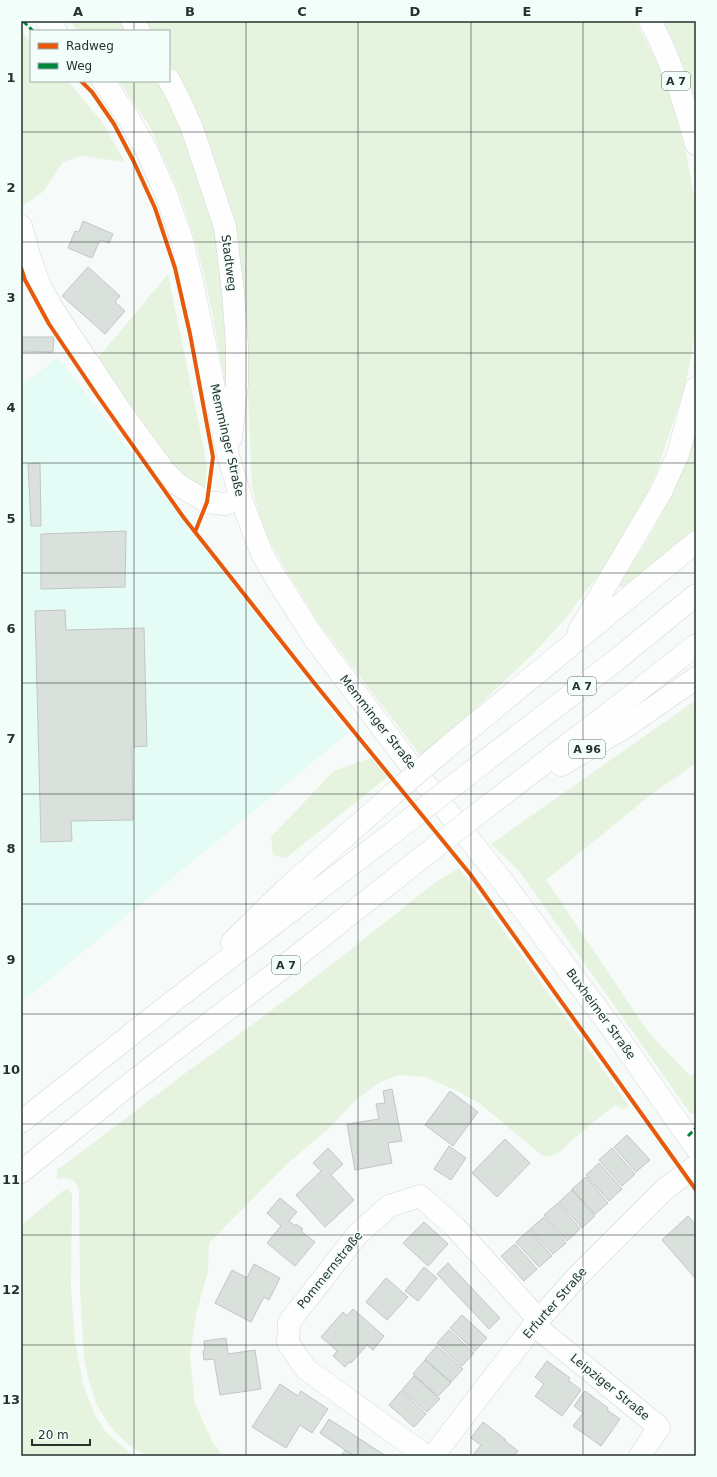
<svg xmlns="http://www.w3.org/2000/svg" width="717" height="1477" font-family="'DejaVu Sans',sans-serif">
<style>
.built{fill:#e4fcf5}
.grass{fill:#e6f3df}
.building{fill:#dae0dc;stroke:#c1c7c3}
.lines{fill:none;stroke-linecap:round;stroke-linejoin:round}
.minor-casing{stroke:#d1d8d6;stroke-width:23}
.highway-casing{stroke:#d1d8d6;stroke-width:23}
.minor{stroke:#fefefe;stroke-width:22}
.highway{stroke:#fefefe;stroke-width:22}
.highway-bridge-casing{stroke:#d1d8d6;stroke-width:23;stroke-linecap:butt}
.highway-bridge{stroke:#fefefe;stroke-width:22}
.quiet{stroke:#00873e;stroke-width:3;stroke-dasharray:6 3;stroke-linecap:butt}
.cycleway-casing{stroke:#f3fefa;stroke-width:6}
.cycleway{stroke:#e8590c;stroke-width:4}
.grid{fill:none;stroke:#27322e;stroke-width:1;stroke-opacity:0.55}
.labels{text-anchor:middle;stroke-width:3;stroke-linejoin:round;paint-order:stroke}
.shield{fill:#f3fefa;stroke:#646f6b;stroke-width:1}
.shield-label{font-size:11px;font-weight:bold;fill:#27322e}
.street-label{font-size:12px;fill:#27322e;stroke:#f3fefa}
.neatline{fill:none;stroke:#27322e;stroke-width:1.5}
.grid-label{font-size:13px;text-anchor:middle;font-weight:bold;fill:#27322e}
</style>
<rect width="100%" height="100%" fill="#f6fbf9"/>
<path class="built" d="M 58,357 L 347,734 L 21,1003 L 21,386 Z"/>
<path class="grass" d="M 70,21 L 122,21 L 129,31 L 78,31 Z
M 142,21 L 636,21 L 658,65 L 673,103 L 686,152 L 696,207 L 696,318 L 693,347 L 686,383 L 657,471 L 640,509 L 602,570 L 564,620 L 535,652 L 460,723 L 421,756 L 320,625 L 284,567 L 264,531 L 252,488 L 244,304 L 186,94 L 169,63 L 169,31 L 149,31 Z
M 663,21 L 696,21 L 696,102 L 676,47 Z
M 21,32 L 31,42 L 31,81 L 68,81 L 102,122 L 125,162 L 82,156 L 63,162 L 44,191 L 23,206 L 21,186 Z
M 119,81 L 160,81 L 185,132 L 210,208 L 224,279 L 229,403 L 210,301 L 197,247 L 180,195 L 150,127 Z
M 168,274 L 204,449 L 207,471 L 204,492 L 177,473 L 97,359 Z
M 696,434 L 696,530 L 623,589 L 618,584 C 652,538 678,488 696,434 Z
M 696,700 L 696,763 L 652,794 L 546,880 L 649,1033 L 690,1076 L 696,1071 L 696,1114 L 690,1113 L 520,872 L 491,844 Z
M 376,756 L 390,775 L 286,858 L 273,855 L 271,837 L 334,771 Z
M 459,868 L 629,1106 L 623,1109 L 615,1105 L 572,1140 L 561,1151 L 552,1156 L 543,1156 L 479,1103 L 456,1090 L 425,1077 L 399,1075 L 380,1082 L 357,1099 L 327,1130 L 289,1162 L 209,1243 L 208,1272 L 196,1314 L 190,1356 L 195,1404 L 213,1443 L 223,1456 L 147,1456 L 129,1445 L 116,1433 L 108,1423 L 97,1405 L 90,1385 L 84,1358 L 80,1289 L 79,1191 C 76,1179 69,1177 57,1179 L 57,1170 L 192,1068 L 241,1033 L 304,986 L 436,882 Z
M 68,1189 L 70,1191 L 72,1195 L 71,1289 L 75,1341 L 83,1384 L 95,1415 L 105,1431 L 133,1456 L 21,1456 L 21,1226 L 64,1190 Z"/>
<path class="building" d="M 83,221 L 113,234 L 109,243 L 100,240 L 92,258 L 68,248 L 75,231 L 79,232 Z
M 88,267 L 120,296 L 115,302 L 125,311 L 105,334 L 62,296 Z
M 21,337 L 54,337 L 53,352 L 21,351 Z
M 40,463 L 41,526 L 31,526 L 28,464 Z
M 126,531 L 125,587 L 41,589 L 41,534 Z
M 65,610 L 66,630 L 144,628 L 147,746 L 132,747 L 133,820 L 71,821 L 72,841 L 41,842 L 35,611 Z
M 392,1089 L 402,1141 L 388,1143 L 392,1163 L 355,1170 L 347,1124 L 379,1119 L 376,1104 L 385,1103 L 383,1091 Z
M 450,1091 L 478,1112 L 453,1146 L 425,1125 Z
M 627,1135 L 650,1160 L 636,1172 L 614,1147 Z
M 505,1139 L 530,1163 L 497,1197 L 472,1173 Z
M 449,1146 L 466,1158 L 451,1180 L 434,1169 Z
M 328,1148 L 343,1164 L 331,1175 L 354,1200 L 325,1227 L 296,1195 L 321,1171 L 313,1163 Z
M 612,1148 L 635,1174 L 622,1186 L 599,1160 Z
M 599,1163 L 622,1189 L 609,1201 L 586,1175 Z
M 586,1177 L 608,1203 L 595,1214 L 572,1189 Z
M 572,1190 L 595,1216 L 582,1228 L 559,1202 Z
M 280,1198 L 297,1212 L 289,1221 L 295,1226 L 296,1224 L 303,1229 L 301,1231 L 315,1242 L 295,1266 L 267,1243 L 281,1226 L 267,1213 Z
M 558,1203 L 580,1229 L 567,1241 L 544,1215 Z
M 688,1216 L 696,1225 L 696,1279 L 662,1240 Z
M 544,1217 L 566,1243 L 553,1254 L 530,1229 Z
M 424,1222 L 448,1244 L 428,1266 L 403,1243 Z
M 529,1230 L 552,1256 L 539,1267 L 516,1242 Z
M 515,1244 L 537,1269 L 524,1281 L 501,1256 Z
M 448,1263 L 500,1318 L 489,1329 L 437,1274 Z
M 254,1264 L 280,1278 L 269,1300 L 264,1297 L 251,1322 L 215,1303 L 232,1270 L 247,1278 Z
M 424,1267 L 437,1278 L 418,1301 L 405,1291 Z
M 386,1278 L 408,1297 L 387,1320 L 366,1302 Z
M 353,1309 L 384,1336 L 373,1350 L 367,1345 L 351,1363 L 349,1362 L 345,1367 L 333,1356 L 337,1351 L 321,1337 L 343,1312 L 347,1316 Z
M 462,1315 L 487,1338 L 475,1351 L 450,1328 Z
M 449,1330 L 474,1353 L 462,1366 L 437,1343 Z
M 226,1338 L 228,1354 L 255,1350 L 261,1389 L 220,1395 L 214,1359 L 204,1360 L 203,1351 L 205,1350 L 204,1341 Z
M 437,1346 L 463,1369 L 451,1382 L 425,1359 Z
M 425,1360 L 451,1383 L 438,1396 L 413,1374 Z
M 547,1361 L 570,1378 L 568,1380 L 581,1390 L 562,1416 L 535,1396 L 544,1384 L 535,1377 Z
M 414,1376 L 440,1399 L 427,1412 L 402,1390 Z
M 280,1384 L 298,1396 L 301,1391 L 328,1409 L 312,1433 L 300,1425 L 286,1448 L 252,1427 Z
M 401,1391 L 426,1414 L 414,1427 L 389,1405 Z
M 585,1391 L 608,1408 L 607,1410 L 620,1419 L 601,1446 L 573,1426 L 583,1413 L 574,1406 Z
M 329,1419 L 386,1456 L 355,1456 L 345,1450 L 320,1433 Z
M 483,1422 L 506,1440 L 505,1441 L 518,1451 L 514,1456 L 472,1456 L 481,1445 L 471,1438 Z
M 345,1450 L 355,1456 L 341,1456 Z"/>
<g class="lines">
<g class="minor-casing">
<path id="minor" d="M 47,21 L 56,31
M 132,21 L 139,31
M 169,80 L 178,97 L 192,128 L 225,227 L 233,292 L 237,345 L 237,385 L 231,438
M 103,81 L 127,116 L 147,151 L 166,194 L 182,240 L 193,286 L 228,455 L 241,499 L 262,554 L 274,575 L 314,638 L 402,754 L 503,882 L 616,1034 L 696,1148
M 21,226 L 30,258 L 40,286 L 54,311 L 122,413 L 166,473 L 180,486 L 207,502 L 225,504 L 241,499
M 534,1325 L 659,1427 L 640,1456
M 426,1456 L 306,1369 L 288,1343 L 289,1322 L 357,1235 L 389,1206 L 420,1196 L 455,1227 L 539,1320
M 433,1456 L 534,1325 L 576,1278 L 665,1189 L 696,1166"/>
</g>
<g class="highway-casing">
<path id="highway" d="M 650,21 C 671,59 684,102 696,144
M 579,631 L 661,492 L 678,454 L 696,388
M 445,749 L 696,542
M 561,765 L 627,726 L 696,678
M 467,775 L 615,661 L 696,595
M 475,816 L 639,690 L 696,645
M 232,942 L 286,889 L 393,794
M 21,1122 L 167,1006 L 412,818
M 21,1172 L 135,1080 L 273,975 L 434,848"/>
</g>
<use href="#minor" class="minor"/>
<use href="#highway" class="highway"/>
<g class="highway-bridge-casing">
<path id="highway-bridge" d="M 393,794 L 445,749
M 412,818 L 467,775
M 434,848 L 475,816"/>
</g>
<use href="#highway-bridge" class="highway-bridge"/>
<path class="quiet" d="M 23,21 L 33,31
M 688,1136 L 696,1128"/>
<g class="cycleway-casing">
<path id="cycleway" d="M 81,81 L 92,92 L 114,124 L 133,160 L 155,208 L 175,268 L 190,334 L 213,457 L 207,502 L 195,532
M 21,268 L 25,280 L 49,324 L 97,395 L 184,518 L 315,684 L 470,874 L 696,1190"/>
</g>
<use href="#cycleway" class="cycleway"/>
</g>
<path class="grid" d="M 134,21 L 134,31M 246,21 L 246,1456M 358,21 L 358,1456M 471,21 L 471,1456M 583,21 L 583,1456M 134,81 L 134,1456M 21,132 L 696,132M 21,242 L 696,242M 21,353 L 696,353M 21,463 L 696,463M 21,573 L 696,573M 21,683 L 696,683M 21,794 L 696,794M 21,904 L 696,904M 21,1014 L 696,1014M 21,1124 L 696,1124M 21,1235 L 696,1235M 21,1345 L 696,1345"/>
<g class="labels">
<g class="shield">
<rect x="662" y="72" width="28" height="18" rx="3"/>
<rect x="568" y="677" width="28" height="18" rx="3"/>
<rect x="569" y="740" width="36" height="18" rx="3"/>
<rect x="272" y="956" width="28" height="18" rx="3"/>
</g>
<g class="shield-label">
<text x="676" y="85">A 7</text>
<text x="582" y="690">A 7</text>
<text x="587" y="753">A 96</text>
<text x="286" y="969">A 7</text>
</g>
<g class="street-label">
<text transform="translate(229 263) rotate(83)" y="4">Stadtweg</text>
<text transform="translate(227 440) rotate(77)" y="4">Memminger Straße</text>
<text transform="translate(378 722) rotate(52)" y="4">Memminger Straße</text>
<text transform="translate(601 1014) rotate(54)" y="4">Buxheimer Straße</text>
<text transform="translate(330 1270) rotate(-51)" y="4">Pommernstraße</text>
<text transform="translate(555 1303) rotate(-49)" y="4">Erfurter Straße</text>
<text transform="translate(610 1387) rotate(39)" y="4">Leipziger Straße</text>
</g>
</g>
<rect width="717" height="1477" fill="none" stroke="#f3fefa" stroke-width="44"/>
<rect x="30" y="30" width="140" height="52" fill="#f3fefa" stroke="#a1aca8"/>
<rect x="38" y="43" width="20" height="6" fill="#e8590c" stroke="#a1aca8"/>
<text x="66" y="50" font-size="12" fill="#27322e">Radweg</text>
<rect x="38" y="63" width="20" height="6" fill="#00873e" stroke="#a1aca8"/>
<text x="66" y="70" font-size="12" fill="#27322e">Weg</text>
<path d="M32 1439v6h58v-6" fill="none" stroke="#27322e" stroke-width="2"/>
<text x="38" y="1439" font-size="12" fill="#27322e" stroke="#f3fefa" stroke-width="3" paint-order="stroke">20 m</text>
<rect x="22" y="22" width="673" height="1433" class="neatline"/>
<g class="grid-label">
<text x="78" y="16">A</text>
<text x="190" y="16">B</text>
<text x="302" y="16">C</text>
<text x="415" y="16">D</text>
<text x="527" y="16">E</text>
<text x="639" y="16">F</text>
<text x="11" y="82">1</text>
<text x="11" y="192">2</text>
<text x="11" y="302">3</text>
<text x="11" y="412">4</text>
<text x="11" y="523">5</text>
<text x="11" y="633">6</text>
<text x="11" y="743">7</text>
<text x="11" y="853">8</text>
<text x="11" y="964">9</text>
<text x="11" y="1074">10</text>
<text x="11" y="1184">11</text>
<text x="11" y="1294">12</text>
<text x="11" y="1404">13</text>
</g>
</svg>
